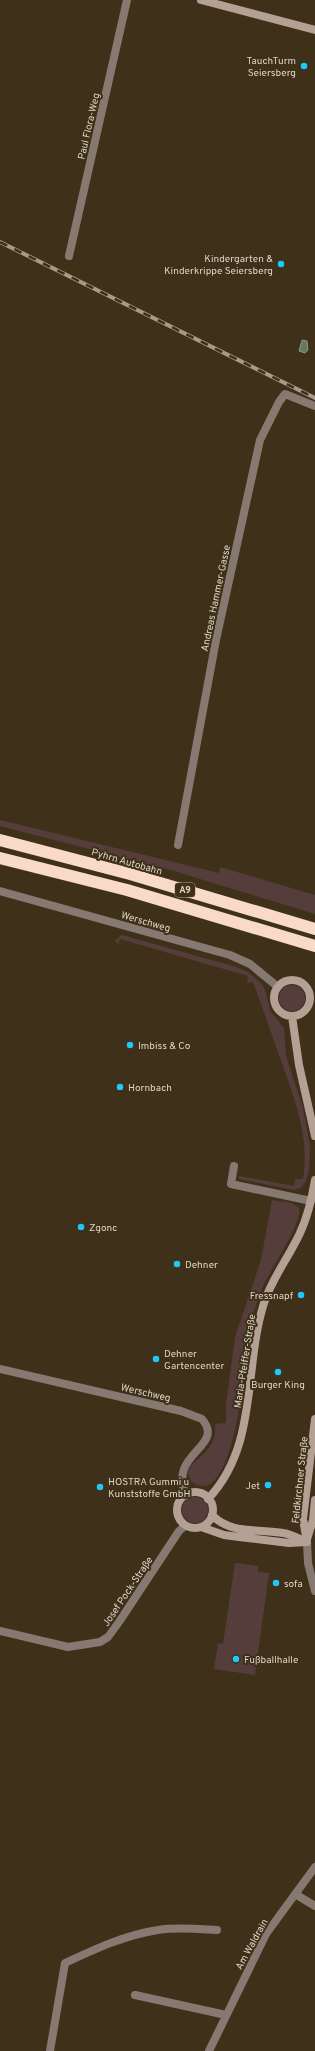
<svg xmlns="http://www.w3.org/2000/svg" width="315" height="2051" font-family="Overpass,sans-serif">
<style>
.green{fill:#553d3b}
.water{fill:#667960;stroke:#8a957f}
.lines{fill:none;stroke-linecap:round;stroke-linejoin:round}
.minor{stroke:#867972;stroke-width:8}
.tertiary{stroke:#867972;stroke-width:8}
.secondary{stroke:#b4a095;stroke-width:8}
.motorway{stroke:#f9dac8;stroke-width:12}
.rail-casing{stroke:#a69b8a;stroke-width:4}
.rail{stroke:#3f3119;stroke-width:2.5;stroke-dasharray:8;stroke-linecap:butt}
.poi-dot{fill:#1dc9fc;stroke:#3f3119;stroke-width:1.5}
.labels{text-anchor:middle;stroke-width:4;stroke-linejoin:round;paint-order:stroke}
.shield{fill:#3f3119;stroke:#aea493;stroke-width:1}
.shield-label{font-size:9px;font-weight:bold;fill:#ded5c7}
.poi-label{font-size:10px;fill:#ded5c7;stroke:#3f3119;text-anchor:start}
.street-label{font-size:10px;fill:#ded5c7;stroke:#3f3119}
</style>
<rect width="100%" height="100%" fill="#3f3119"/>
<path class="green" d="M 0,820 L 219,873 L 220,867 L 315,895 L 315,914 L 174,871 L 0,826 Z
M 122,935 L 236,967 L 248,972 L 262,984 L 265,990 L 271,1012 L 284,1028 L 286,1056 L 303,1108 L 310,1146 L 309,1170 L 306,1181 L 301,1188 L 293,1190 L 239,1179 L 239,1176 L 294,1186 L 295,1179 L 303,1179 C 310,1138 295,1101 282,1063 C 272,1036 263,1009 253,982 L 247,983 L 248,976 L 120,939 L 118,945 L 115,940 Z
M279 998a13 13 0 1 1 26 0a13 13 0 1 1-26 0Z
M 272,1200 L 292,1203 L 299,1208 C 303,1222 271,1269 264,1284 C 259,1294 256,1305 253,1315 C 247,1343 238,1486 203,1486 C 197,1486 191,1483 189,1477 C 182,1461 219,1456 215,1424 L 226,1423 L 226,1405 L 235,1337 L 261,1260 Z
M182 1510a13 13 0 1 1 26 0a13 13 0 1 1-26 0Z
M 235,1563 L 258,1566 L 258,1572 L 269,1573 L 255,1675 L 214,1669 L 218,1643 L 223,1644 Z"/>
<path class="water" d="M 302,340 L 307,341 L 308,350 L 305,353 L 299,351 Z"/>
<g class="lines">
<path class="minor" d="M 69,256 L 127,0
M 178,845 L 216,640 L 260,440 L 279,402 L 285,394 L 315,406
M 234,1166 L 231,1184 L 311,1201
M 0,1369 L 181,1411 L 202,1419 C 226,1447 167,1453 186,1495
M 0,1631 L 68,1647 L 100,1642 L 108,1637 L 119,1622 L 179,1531 L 185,1526
M 295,1894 L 315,1906
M 135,1995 L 226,2015
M 50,2051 L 65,1963 C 95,1949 125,1935 158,1930 C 178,1927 198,1929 217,1930
M 209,2051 L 266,1934 L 315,1867"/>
<path class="tertiary" d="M 0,891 L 230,955 L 250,964 L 278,987
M 307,1542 L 308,1563 L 315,1591"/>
<path class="secondary" d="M 201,0 L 315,30
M274 998a18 18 0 1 1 36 0a18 18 0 1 1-36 0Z
M 292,1016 L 299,1065 L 315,1136
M177 1510a18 18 0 1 1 36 0a18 18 0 1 1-36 0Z
M 208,1499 C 259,1445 243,1369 264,1303 C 272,1278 289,1257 300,1233 C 308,1216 312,1198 315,1180
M 212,1515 C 229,1534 259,1529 283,1533 C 291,1534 298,1538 306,1542
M 201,1527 L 224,1535 L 239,1537 L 289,1543 L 307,1542
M 307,1539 L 313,1520 L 315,1500
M 307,1542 L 303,1519 L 315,1419"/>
<path class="motorway" d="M 0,840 L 130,874 L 315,929
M 0,858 L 127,890 L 315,946"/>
<g class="rail-casing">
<path id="rail" d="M 0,242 L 315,398"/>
</g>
<use href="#rail" class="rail"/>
</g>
<g class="poi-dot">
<circle cx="304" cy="66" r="4"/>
<circle cx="281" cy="264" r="4"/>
<circle cx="130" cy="1045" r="4"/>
<circle cx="120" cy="1087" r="4"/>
<circle cx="81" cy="1227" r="4"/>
<circle cx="177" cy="1264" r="4"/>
<circle cx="301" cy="1295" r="4"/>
<circle cx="156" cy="1359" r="4"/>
<circle cx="278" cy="1372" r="4"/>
<circle cx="268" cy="1485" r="4"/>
<circle cx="100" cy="1487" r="4"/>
<circle cx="276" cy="1583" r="4"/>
<circle cx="236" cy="1659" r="4"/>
</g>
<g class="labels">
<rect class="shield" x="175" y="883" width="20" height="14" rx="3"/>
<g class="shield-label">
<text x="185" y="893">A9</text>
</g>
<g class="poi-label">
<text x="296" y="64" text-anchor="end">TauchTurm<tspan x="296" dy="12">Seiersberg</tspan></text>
<text x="273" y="262" text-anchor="end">Kindergarten &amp;<tspan x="273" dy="12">Kinderkrippe Seiersberg</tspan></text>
<text x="138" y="1049">Imbiss &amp; Co</text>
<text x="128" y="1091">Hornbach</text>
<text x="89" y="1231">Zgonc</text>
<text x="185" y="1268">Dehner</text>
<text x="293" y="1299" text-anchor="end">Fressnapf</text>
<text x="164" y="1357">Dehner<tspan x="164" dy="12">Gartencenter</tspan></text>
<text x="278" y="1388" text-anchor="middle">Burger King</text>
<text x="108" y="1485">HOSTRA Gummi u<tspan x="108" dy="12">Kunststoffe GmbH</tspan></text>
<text x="260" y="1489" text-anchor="end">Jet</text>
<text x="284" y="1587">sofa</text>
<text x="244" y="1663">Fußballhalle</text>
</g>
<g class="street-label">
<text transform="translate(88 126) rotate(-77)" y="4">Paul Flora-Weg</text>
<text transform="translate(215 598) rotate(-78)" y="4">Andreas Hammer-Gasse</text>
<text transform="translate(127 861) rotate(16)" y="4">Pyhrn Autobahn</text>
<text transform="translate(146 921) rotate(16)" y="4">Werschweg</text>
<text transform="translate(244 1361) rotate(-81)" y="4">Maria-Pfeiffer-Straße</text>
<text transform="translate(146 1392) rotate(13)" y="4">Werschweg</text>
<text transform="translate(299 1480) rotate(-84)" y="4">Feldkirchner Straße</text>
<text transform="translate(127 1591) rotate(-56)" y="4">Josef Pock-Straße</text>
<text transform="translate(251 1944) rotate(-61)" y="4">Am Waldrain</text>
</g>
</g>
</svg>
